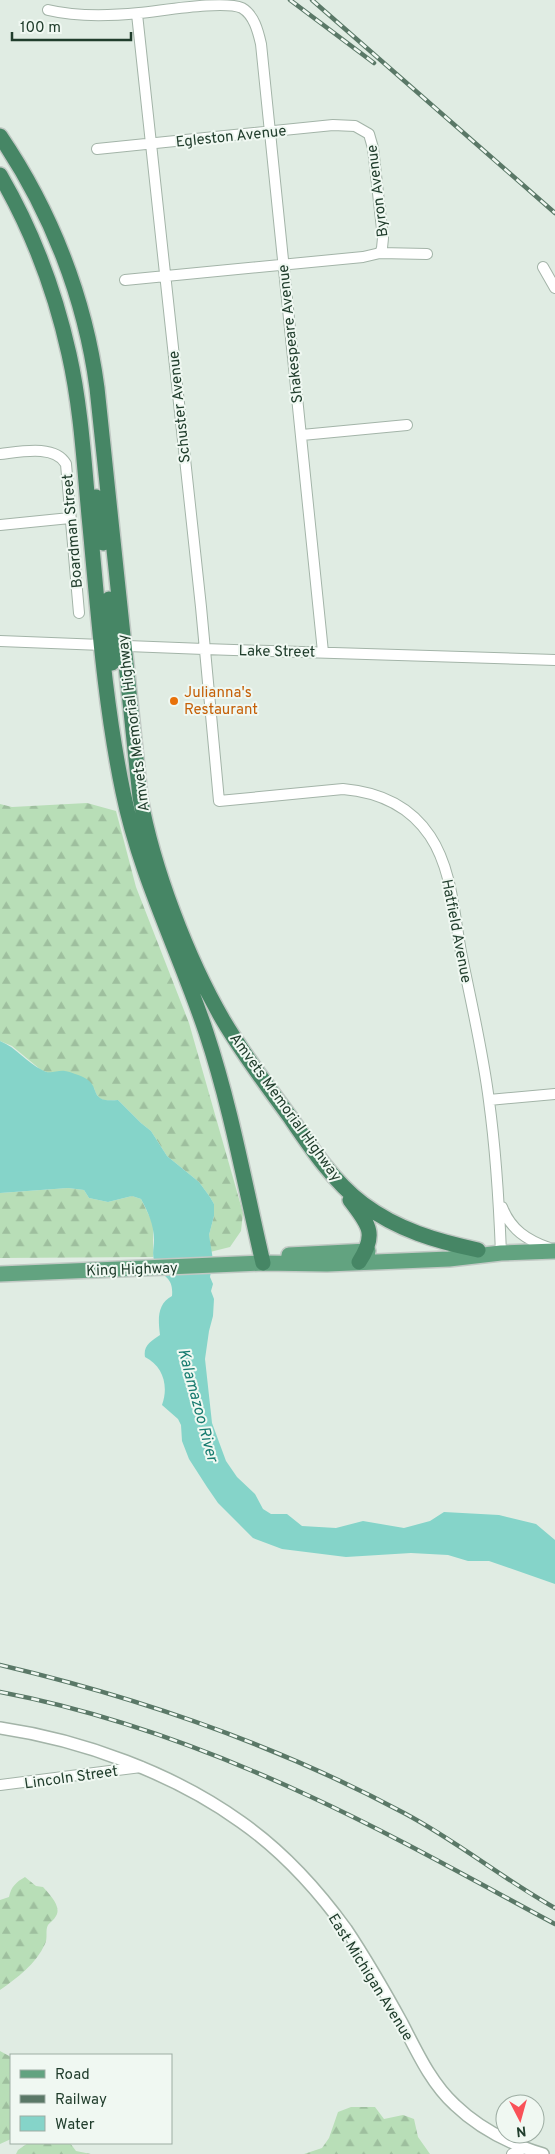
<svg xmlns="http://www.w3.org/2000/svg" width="555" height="2154" font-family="Overpass,sans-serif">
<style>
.forest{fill:url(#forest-firs)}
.water{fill:#85d4c9}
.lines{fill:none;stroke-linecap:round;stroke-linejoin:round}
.minor-casing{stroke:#a3b4a8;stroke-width:12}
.tertiary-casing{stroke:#a3b4a8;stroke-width:14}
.primary-casing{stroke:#c1c9c4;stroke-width:18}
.trunk-casing{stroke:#c1c9c4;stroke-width:18}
.minor{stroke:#fff;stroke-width:10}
.tertiary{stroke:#fff;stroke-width:11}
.primary{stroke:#62a380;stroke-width:15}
.trunk{stroke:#468665;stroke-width:15}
.rail-casing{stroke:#5a7867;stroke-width:4.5}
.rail{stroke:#f0f8f2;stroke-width:2.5;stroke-dasharray:8;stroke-linecap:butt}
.food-dot{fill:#e8710a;stroke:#f0f8f2;stroke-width:2}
.labels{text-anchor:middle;stroke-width:4;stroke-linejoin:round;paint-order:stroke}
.street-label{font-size:15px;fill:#203d2c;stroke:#f0f8f2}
.food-label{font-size:15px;fill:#c56008;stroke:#f0f8f2;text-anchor:start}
.water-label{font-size:16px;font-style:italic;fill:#177b6f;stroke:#f0f8f2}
</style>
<defs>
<pattern id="forest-firs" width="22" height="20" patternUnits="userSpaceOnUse" patternTransform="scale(1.25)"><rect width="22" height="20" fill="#b8deb7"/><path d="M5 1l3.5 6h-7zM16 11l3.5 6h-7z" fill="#9ebf9e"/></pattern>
</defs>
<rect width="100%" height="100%" fill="#e0ece3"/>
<path class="forest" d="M 87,803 L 116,811 L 136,887 L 189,1023 L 243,1213 L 241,1231 L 230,1247 L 210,1252 L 209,1235 L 214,1216 L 214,1204 L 210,1197 L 199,1182 L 167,1156 L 151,1131 L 141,1123 L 118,1100 C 105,1101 98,1102 94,1088 L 64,1071 L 49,1073 L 41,1070 L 12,1046 L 0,1041 L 0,804 L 12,807 Z
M 68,1188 L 84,1190 L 89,1198 L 108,1202 L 132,1196 L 141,1199 L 153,1224 L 153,1257 L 0,1258 L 0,1193 Z
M 25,1877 L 36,1886 L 43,1887 C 49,1894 62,1906 56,1916 C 54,1920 50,1922 48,1925 C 45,1930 48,1938 45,1944 C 36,1964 17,1978 0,1990 L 0,1900 L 9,1897 C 11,1887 16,1882 25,1877 Z
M 0,2051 L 11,2057 L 11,2139 L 0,2144 Z
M 351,2107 L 375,2107 L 384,2119 L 403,2115 L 414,2119 L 418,2137 L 430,2154 L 304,2154 L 322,2148 L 329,2138 L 338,2112 Z
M 28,2143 L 70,2143 L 76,2151 L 91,2154 L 16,2154 L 18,2150 Z"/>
<path class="water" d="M 0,1041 C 17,1048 26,1062 42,1070 C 50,1075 56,1070 65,1071 C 71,1072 78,1075 83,1077 C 103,1086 86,1103 118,1100 L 141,1123 L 151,1131 L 167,1156 L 199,1182 L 210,1197 L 214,1204 L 214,1216 L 209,1235 L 213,1260 L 210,1277 L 213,1284 L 211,1291 L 214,1299 L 213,1316 L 209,1331 L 205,1359 L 212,1423 L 226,1461 L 237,1477 L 255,1494 L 263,1509 L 271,1514 L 287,1514 L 302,1526 L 336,1528 L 363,1521 L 404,1528 L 430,1521 L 444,1512 L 499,1515 L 536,1524 L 555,1540 L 555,1584 L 489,1561 L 468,1561 L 448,1555 L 411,1553 L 346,1557 L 282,1549 L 253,1538 L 218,1503 L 207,1487 L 189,1459 L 182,1441 L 181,1425 L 178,1419 L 162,1405 C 169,1386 163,1366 145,1357 C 143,1346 151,1341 160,1335 C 158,1319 157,1304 172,1296 C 174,1274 160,1279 154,1260 C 152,1253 154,1247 154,1240 C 154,1225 148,1212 141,1199 L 132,1196 L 108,1202 L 89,1198 L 84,1190 L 68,1188 L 0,1193 Z"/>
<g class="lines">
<g class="minor-casing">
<path id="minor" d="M 48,10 C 77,17 109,16 139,13 C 162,11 223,0 242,8 C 254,15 258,31 261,44 L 323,652
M 137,14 L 201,607 L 219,801 L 343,789 C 378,792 410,806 430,836 C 452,869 454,914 461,952 C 471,1002 483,1052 489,1101 C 496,1152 499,1202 501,1253
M 97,149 L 333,125 L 355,126 L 369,134 L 373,148 L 383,238 L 382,248 L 380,253
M 543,267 L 555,288
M 125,280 L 363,257 L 380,253 L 427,254
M 302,435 L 407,425
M 0,454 C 19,452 55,444 66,464 L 79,613
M 0,525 L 70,518
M 0,641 L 204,649 L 555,660
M 489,1100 L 555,1094
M 502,1207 C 511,1230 527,1240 549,1248
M 0,1785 L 141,1767
M 512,2154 L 524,2148"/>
</g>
<g class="tertiary-casing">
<path id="tertiary" d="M 0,1728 C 82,1740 173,1773 241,1822 C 281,1850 317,1889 346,1929 C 366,1959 385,1992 402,2023 C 417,2052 431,2083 455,2105 C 480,2129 510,2144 543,2154"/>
</g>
<g class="primary-casing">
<path id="primary" d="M 289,1255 L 368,1251
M 0,1274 L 263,1263 L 327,1264 L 449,1259 L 501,1253 L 555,1251"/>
</g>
<g class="trunk-casing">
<path id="trunk" d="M 0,136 C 51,211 85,298 97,388 L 140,797 C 153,868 187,958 223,1020 C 243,1054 267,1086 290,1117 C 311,1148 333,1181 363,1204 C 398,1230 436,1241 478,1250
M 0,175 C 32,230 55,291 69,354 C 81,407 84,462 89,516 C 98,608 104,701 123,792 C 140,876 179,951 206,1032 C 231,1107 245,1186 263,1263
M 96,497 L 103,543
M 109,599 L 112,663
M 350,1200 C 368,1224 378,1233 359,1262"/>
</g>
<use href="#minor" class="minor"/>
<use href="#tertiary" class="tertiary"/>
<use href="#primary" class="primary"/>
<use href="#trunk" class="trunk"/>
<g class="rail-casing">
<path id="rail" d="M 290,0 L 374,63
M 312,0 L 555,213
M 0,1665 C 140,1698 277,1745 404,1813 C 457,1841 503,1879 555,1908
M 0,1692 C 105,1712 210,1750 307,1795 C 392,1834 473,1880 555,1924"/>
</g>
<use href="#rail" class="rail"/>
</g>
<circle class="food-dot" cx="174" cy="701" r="5"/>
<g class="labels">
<g class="street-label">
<text transform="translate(231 136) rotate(-6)" y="5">Egleston Avenue</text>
<text transform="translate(377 191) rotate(-97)" y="5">Byron Avenue</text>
<text transform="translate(290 334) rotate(-96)" y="5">Shakespeare Avenue</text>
<text transform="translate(179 407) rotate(-96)" y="5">Schuster Avenue</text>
<text transform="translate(72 531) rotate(-95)" y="5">Boardman Street</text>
<text transform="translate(277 651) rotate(1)" y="5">Lake Street</text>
<text transform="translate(133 723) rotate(-97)" y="5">Amvets Memorial Highway</text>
<text transform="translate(457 931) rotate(79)" y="5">Hatfield Avenue</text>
<text transform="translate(286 1107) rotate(54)" y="5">Amvets Memorial Highway</text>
<text transform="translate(132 1269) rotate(-2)" y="5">King Highway</text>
<text transform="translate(71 1777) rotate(-8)" y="5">Lincoln Street</text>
<text transform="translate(371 1977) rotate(58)" y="5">East Michigan Avenue</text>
</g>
<g class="food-label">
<text x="184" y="697">Julianna's<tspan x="184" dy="17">Restaurant</tspan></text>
</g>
<g class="water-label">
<text transform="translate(199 1405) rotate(75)" y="6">Kalamazoo River</text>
</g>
</g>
<rect x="10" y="2054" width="162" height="90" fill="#f0f8f2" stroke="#9dada3"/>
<rect x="20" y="2070" width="25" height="8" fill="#62a380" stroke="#9dada3"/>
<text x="55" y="2079" font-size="15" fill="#203d2c">Road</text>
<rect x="20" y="2095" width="25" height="8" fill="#5a7867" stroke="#9dada3"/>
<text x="55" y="2104" font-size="15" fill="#203d2c">Railway</text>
<rect x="20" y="2116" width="25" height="15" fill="#85d4c9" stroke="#9dada3"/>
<text x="55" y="2129" font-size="15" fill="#203d2c">Water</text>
<g transform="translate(520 2119) rotate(174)"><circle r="24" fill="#f0f8f2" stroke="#9dada3"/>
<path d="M0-4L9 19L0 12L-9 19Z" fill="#f95158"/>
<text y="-8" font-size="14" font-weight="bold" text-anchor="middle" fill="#203d2c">N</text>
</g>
<path d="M12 32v8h119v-8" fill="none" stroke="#203d2c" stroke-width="2.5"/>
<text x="20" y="32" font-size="15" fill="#203d2c" stroke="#f0f8f2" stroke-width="4" paint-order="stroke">100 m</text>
</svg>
